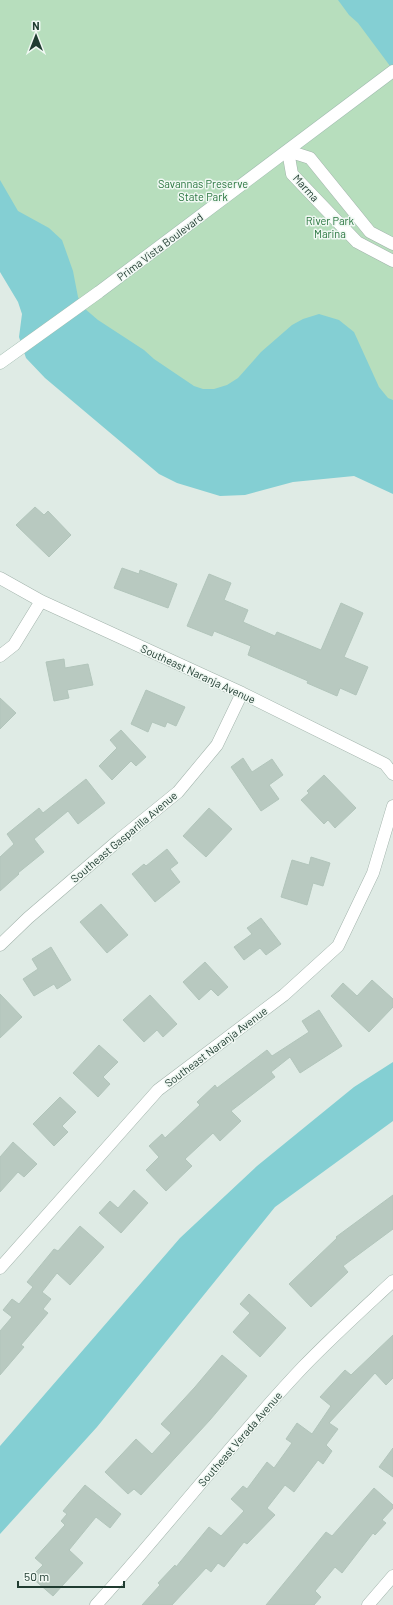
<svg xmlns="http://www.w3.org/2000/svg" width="393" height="1605" font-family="Barlow,sans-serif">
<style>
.green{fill:#b7debd}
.water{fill:#84cfd3}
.building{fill:#b8c9c0;stroke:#b2c5bb}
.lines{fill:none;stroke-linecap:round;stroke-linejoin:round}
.street-casing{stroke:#a2b3ab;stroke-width:13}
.secondary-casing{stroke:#a0bbaf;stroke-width:13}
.street{stroke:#fff;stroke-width:12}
.secondary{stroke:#fff;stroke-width:12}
.labels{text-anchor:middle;stroke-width:3;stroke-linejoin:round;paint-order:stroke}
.park-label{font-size:11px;fill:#28753e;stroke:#f0f8f3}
.street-label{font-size:11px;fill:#203c31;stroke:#f0f8f3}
</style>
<rect width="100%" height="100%" fill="#dfebe5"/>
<path class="green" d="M 0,0 L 393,0 L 393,452 L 83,368 L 0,213 Z"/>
<path class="water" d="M 338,0 L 393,0 L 393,70 L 358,23 L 349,15 Z
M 0,180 L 18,211 L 49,228 L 62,240 L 73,271 L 78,297 L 84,308 L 98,320 L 144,350 L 154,359 L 194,386 L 203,389 L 214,389 L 227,385 L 238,378 L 261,352 L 292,325 L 303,319 L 319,314 L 339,320 L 354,332 L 379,387 L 388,398 L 393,400 L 393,494 L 354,476 L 293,482 L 245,495 L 220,496 L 177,483 L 159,474 L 45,378 L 26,358 L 19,337 L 22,314 L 18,302 L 0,272 Z
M 393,1062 L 393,1121 L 275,1207 L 97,1427 L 0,1534 L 0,1446 L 180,1238 L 257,1166 L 354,1087 Z"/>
<path class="building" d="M 35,507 L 44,515 L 48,511 L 71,535 L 49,557 L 16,525 Z
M 122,568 L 139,574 L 140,570 L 177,584 L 168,608 L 114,588 Z
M 209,574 L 231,583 L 224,600 L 248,610 L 243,622 L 275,636 L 277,632 L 321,650 L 341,603 L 363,613 L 344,657 L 368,667 L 356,695 L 340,688 L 337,696 L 307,683 L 308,681 L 248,655 L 251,646 L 214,631 L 212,636 L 187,626 Z
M 64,659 L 65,668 L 88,664 L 93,685 L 67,690 L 69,698 L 54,701 L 46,662 Z
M 146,690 L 185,707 L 176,726 L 167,722 L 165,727 L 152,722 L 148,732 L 131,724 Z
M 0,698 L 16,713 L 0,729 Z
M 121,730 L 146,757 L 136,766 L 131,761 L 112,780 L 99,766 L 117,748 L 110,740 Z
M 243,758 L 252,772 L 272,759 L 283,775 L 269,785 L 279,799 L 261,811 L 231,767 Z
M 324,775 L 356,808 L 335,828 L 328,820 L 324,824 L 301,800 L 309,793 L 307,791 Z
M 86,779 L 105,803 L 78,824 L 68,811 L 34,839 L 44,852 L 18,873 L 19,874 L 0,891 L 0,857 L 14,844 L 7,834 L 39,808 L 43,813 Z
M 209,808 L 232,829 L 206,857 L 183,836 Z
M 167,849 L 178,863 L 170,869 L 180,882 L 155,902 L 132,874 L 144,864 L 146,866 Z
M 311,857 L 330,863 L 323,886 L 313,883 L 307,905 L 281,897 L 292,860 L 309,865 Z
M 101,904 L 128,935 L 107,953 L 80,922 Z
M 261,918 L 281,944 L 266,955 L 260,948 L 244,960 L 234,947 L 252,934 L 247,928 Z
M 51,947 L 71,980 L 57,989 L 54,984 L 34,996 L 23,979 L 38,969 L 32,959 Z
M 205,962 L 228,987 L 218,996 L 211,989 L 199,1000 L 183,982 Z
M 372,980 L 393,999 L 393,1007 L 369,1032 L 331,996 L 343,983 L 357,996 Z
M 0,994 L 22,1017 L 0,1038 Z
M 150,995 L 177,1024 L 163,1037 L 157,1030 L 144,1042 L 123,1020 Z
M 319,1010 L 342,1046 L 300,1073 L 290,1057 L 271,1072 L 275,1077 L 231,1111 L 241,1121 L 220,1141 L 213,1133 L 185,1159 L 192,1166 L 166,1191 L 146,1170 L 159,1157 L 149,1146 L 162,1134 L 165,1138 L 200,1105 L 197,1102 L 215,1085 L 217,1088 L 267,1050 L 272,1056 L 309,1032 L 302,1021 Z
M 99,1045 L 118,1062 L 103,1077 L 110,1084 L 98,1097 L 73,1073 Z
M 60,1097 L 76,1112 L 62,1126 L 68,1132 L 54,1146 L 33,1124 Z
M 13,1142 L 37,1164 L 24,1177 L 18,1172 L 0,1192 L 0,1157 Z
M 134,1190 L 148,1203 L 121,1233 L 99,1213 L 110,1201 L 118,1208 Z
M 393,1195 L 393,1229 L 343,1266 L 348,1272 L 311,1307 L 289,1284 L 337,1238 L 336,1237 Z
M 80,1226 L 104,1247 L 70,1285 L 57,1273 L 42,1292 L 51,1299 L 43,1309 L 48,1313 L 21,1345 L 24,1347 L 0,1375 L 0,1331 L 12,1317 L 3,1310 L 12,1299 L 19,1304 L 33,1287 L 27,1282 L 54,1249 L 58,1251 Z
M 249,1294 L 286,1328 L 260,1357 L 233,1332 L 250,1313 L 240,1304 Z
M 393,1335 L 393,1378 L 386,1385 L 375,1373 L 329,1423 L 338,1429 L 326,1445 L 332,1451 L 323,1464 L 318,1460 L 294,1492 L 285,1485 L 267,1508 L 275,1515 L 247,1544 L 244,1542 L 224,1567 L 218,1563 L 211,1572 L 206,1568 L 172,1605 L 142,1605 L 160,1585 L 158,1583 L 175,1565 L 176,1567 L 209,1527 L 221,1536 L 244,1511 L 231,1499 L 243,1486 L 247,1489 L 267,1462 L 274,1468 L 292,1443 L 286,1439 L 297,1423 L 312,1434 L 331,1406 L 320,1397 L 345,1370 L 351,1375 Z
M 222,1355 L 247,1376 L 210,1420 L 141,1495 L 134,1489 L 128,1494 L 105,1472 L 136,1439 L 152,1454 L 171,1433 L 161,1424 L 195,1387 Z
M 393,1448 L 393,1477 L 379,1467 Z
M 85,1485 L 121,1514 L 110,1528 L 96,1517 L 69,1550 L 83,1563 L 53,1596 L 31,1577 L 43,1565 L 35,1558 L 65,1525 L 61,1521 L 67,1514 L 63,1511 Z
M 374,1488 L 393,1505 L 393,1508 L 382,1520 L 386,1523 L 375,1535 L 373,1533 L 342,1573 L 335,1567 L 315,1591 L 321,1597 L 314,1605 L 266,1605 L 326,1532 L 332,1536 Z"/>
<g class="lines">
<g class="street-casing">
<path id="street" d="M 393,244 L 370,232 L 310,158 L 288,151 L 292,174 L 357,242 L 393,261
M 0,578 L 41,601 L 242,693 L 385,764 L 393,774
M 0,656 L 14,645 L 41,601
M 0,945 L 28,918 L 120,839 L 178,792 L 217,745 L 242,693
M 0,1268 L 158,1090 L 284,995 L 338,946 L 373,873 L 393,806
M 96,1605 C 167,1527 231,1443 303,1367 C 332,1337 363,1309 393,1281
M 368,1605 L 393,1576"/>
</g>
<g class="secondary-casing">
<path id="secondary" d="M 0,363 L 99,292 L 393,71"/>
</g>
<use href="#street" class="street"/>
<use href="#secondary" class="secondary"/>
</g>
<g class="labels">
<g class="park-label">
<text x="203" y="188">Savannas Preserve<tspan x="203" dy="13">State Park</tspan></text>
<text x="330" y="225">River Park<tspan x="330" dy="13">Marina</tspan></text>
</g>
<g class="street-label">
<text transform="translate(306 188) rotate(48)" y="4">Marma</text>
<text transform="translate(160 247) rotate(-37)" y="4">Prima Vista Boulevard</text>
<text transform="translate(198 674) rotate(25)" y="4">Southeast Naranja Avenue</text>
<text transform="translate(124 837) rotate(-40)" y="4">Southeast Gasparilla Avenue</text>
<text transform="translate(216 1047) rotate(-37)" y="4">Southeast Naranja Avenue</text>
<text transform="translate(240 1439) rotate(-49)" y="4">Southeast Verada Avenue</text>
</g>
</g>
<g transform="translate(36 36)" stroke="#f0f8f3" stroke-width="3" paint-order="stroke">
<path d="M0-3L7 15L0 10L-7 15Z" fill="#203c31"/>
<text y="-6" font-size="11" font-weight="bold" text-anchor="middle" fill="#203c31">N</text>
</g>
<path d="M18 1581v6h106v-6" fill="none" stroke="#203c31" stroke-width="2"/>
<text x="24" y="1581" font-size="12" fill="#203c31" stroke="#f0f8f3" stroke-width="3" paint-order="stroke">50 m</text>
</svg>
